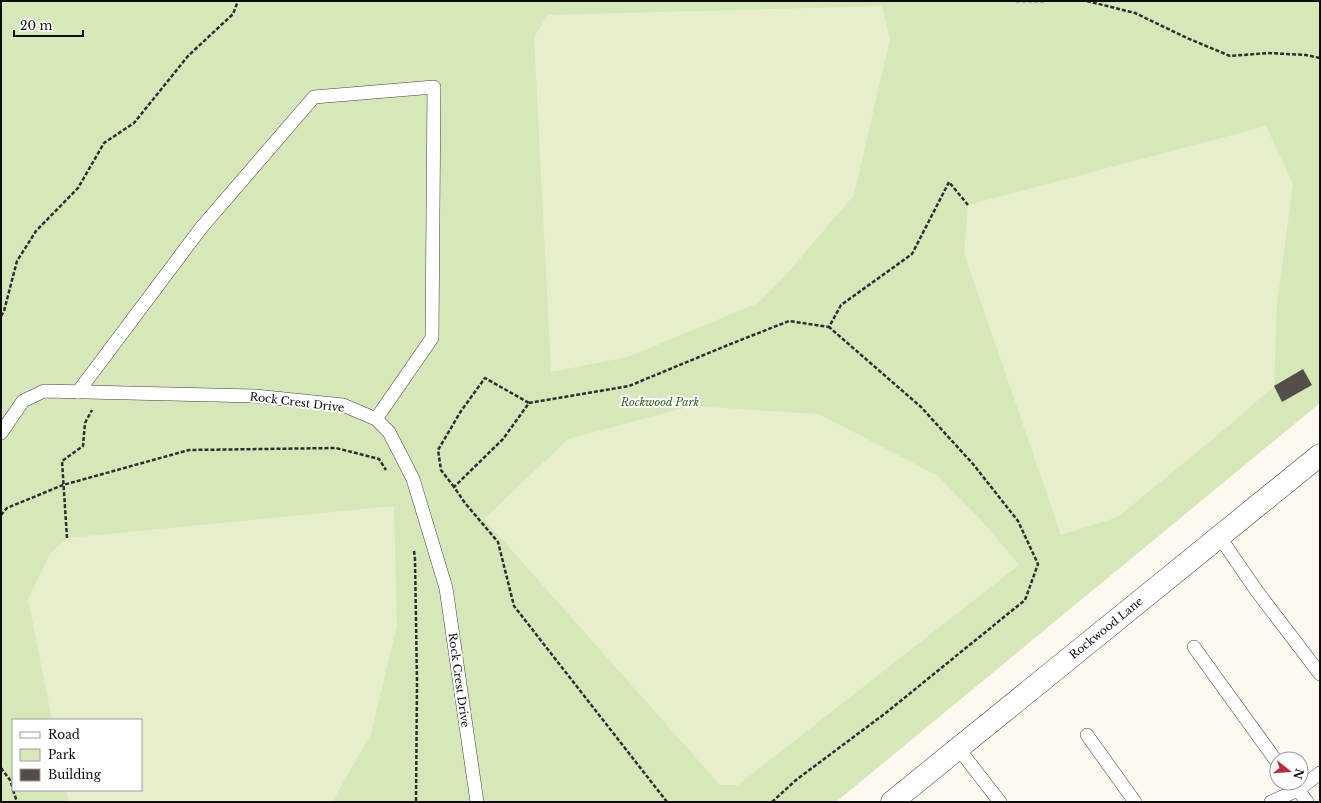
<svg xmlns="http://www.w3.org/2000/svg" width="1321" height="803" font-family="'Libre Baskerville',serif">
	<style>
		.green { fill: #d6e7b9; fill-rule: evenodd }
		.pitch { fill: #e6efca }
		.building { fill: #554d4a }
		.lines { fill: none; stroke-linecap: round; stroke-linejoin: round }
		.lane-casing { stroke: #404040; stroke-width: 14 }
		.street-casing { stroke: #404040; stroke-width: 23 }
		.path { stroke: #2f2f2f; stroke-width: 2.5; stroke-dasharray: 4 2; stroke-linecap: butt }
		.lane { stroke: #fff; stroke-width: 13 }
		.street { stroke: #fff; stroke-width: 22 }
		.labels { text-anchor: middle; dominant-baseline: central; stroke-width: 4; stroke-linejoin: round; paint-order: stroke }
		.street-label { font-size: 11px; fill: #0d0d0d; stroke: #fff }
		.park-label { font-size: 11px; font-style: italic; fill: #356220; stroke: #fff }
	</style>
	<rect width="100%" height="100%" fill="#fef9ee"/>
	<path class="green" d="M1,1H1320V403L836,802H1ZM13,720H141V790H13Z"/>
	<g class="pitch">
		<polygon points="882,6 890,39 854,195 785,276 758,303 628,357 551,372 534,37 548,15"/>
		<polygon points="1266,126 1293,184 1277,304 1274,386 1231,424 1118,517 1061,535 964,253 968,205"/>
		<polygon points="691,406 819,414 938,476 981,520 1019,565 738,785 720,785 484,519 568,439"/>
		<polygon points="394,506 397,625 371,734 332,802 69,802 66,790 141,790 141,720 52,720 28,599 50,554 67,538"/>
	</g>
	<polygon class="building" points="1303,369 1312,385 1282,402 1274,386"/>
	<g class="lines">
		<defs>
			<g id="lane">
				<polyline points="78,392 201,228 314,97 434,87 432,338 376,419"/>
				<polyline points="1,433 23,401 44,391 255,396 343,405 376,419 389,432 413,479 446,588 477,802"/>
				<polyline points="1219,536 1256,590 1320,674"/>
				<polyline points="1194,647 1277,762"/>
				<polyline points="1087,735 1135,802"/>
				<polyline points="958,748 1000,802"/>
				<polyline points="1293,784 1298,790 1320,773"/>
				<polyline points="1271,802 1298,790 1307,802"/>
			</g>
			<polyline id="street" points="892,802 1320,455"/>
		</defs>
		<use href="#lane" class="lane-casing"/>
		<use href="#street" class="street-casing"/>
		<g class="path">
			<polyline points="1016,1 1045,1"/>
			<polyline points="1087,1 1135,13 1187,38 1230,56 1268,53 1306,55 1320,58"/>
			<polyline points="1,316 4,311 17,261 36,231 78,188 104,143 134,123 188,56 233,14 238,1"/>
			<polyline points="454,487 441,470 438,450 461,411 485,378 529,403"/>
			<polyline points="1,515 7,508 63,485 189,450 336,448 379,459 386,470"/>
			<polyline points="67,538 62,461 83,446 85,423 92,410"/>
			<polyline points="414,551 415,559 417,683 416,802"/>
			<polyline points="1,768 10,780 13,789"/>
			<polyline points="13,790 17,802"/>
			<polyline points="667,802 514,606 498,542 465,503 454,487 503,439 529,403 629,386 728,345 789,321 829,327 841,305 912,254 949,182 968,205"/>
			<polyline points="772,802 796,780 887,712 1025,600 1038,564 1018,521 973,464 921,407 829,327"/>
		</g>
		<use href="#lane" class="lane"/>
		<use href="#street" class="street"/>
	</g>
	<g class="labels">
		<g class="street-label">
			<text transform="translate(297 402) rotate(7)">Rock Crest Drive</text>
			<text transform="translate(1106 628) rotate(-39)">Rockwood Lane</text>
			<text transform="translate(459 680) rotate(82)">Rock Crest Drive</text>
		</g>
		<g class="park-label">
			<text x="660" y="402">Rockwood Park</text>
		</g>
	</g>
	<rect width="1321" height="803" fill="none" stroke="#0d0d0d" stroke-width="4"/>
	<rect x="12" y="719" width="130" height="72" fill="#ffffff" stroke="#9e9e9e"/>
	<rect x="20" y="732" width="20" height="6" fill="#ffffff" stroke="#9e9e9e"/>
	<text x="48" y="739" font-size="12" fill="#0d0d0d">Road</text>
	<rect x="20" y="749" width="20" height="12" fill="#d6e7b9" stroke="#9e9e9e"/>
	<text x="48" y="759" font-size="12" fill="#0d0d0d">Park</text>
	<rect x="20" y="769" width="20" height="12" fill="#554d4a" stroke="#9e9e9e"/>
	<text x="48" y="779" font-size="12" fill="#0d0d0d">Building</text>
	<g transform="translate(1289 771) rotate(107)"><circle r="19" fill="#ffffff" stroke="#9e9e9e"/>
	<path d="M0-3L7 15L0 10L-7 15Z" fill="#b72b40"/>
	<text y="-6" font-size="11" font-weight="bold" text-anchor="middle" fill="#0d0d0d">N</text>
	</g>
	<path d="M14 30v6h69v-6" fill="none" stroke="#0d0d0d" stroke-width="2"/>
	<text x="20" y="30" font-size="12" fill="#0d0d0d" stroke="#ffffff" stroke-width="3" paint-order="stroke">20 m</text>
</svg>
